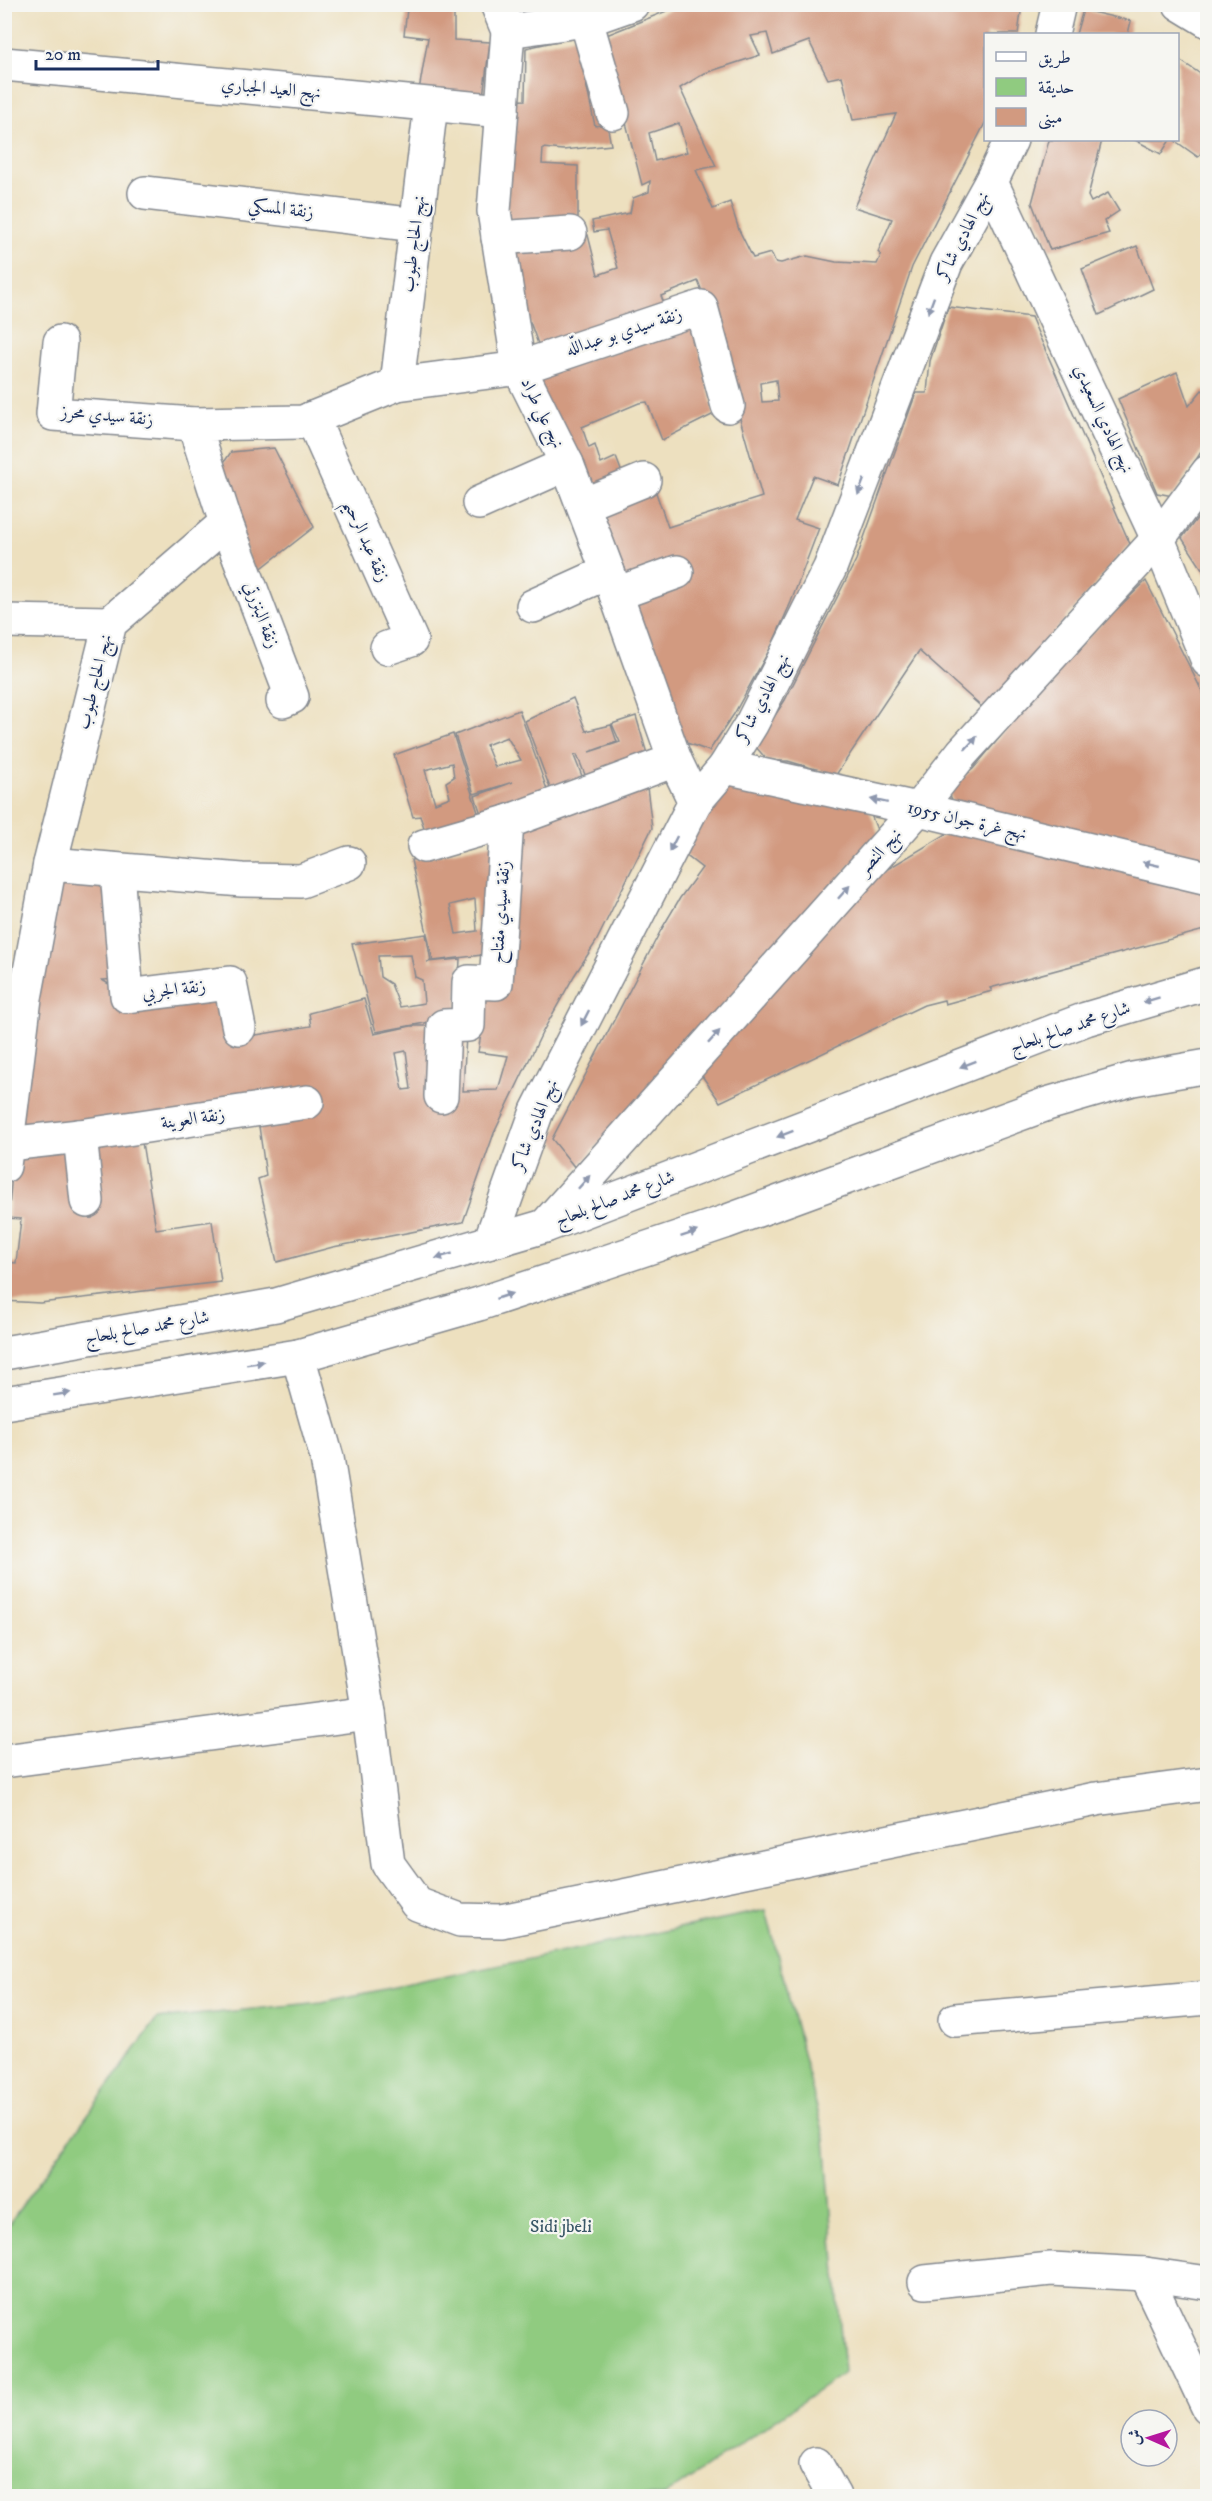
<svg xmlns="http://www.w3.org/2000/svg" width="1212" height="2501" font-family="'IM FELL DW Pica',Amiri,serif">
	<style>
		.green { fill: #90cb80; stroke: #567d6f; stroke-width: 1.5 }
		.building { fill: #d29a80; fill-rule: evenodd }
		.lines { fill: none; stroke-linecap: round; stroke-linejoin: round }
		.pedestrian-casing { stroke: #84888e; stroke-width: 36 }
		.minor-casing { stroke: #84888e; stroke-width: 36 }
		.primary-casing { stroke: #84888e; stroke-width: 36 }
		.pedestrian { stroke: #fff; stroke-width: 33 }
		.minor { stroke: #fff; stroke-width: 33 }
		.primary { stroke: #fff; stroke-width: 33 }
		.oneway { fill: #8d97ae }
		.labels { text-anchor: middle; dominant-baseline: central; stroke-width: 4.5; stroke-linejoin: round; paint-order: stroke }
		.street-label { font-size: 18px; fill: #1b2f5e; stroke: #f6f6f2 }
		.park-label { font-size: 18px; fill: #385666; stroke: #f6f6f2 }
	</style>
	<rect width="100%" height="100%" fill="#f6f6f2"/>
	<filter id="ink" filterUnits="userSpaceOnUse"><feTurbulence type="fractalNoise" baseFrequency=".0167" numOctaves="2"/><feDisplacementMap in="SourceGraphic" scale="12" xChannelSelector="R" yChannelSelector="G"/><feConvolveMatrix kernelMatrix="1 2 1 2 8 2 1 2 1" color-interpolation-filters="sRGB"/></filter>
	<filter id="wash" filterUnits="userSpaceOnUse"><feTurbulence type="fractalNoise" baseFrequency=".008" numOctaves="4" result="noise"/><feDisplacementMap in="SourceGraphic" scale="24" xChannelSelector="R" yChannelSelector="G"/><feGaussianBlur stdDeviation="1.35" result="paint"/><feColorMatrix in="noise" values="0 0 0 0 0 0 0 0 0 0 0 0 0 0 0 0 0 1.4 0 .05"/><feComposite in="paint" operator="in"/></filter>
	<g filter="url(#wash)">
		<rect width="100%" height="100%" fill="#ede0bf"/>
		<polygon class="green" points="766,1910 825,2139 844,2373 664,2496 5,2496 5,2229 157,2019 322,2002"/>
		<g id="blocks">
			<g class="building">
				<path d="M684,4L1022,5L1018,34H986V121L912,267L838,485L813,476L795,520L819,528L791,602L772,645L734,714L709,751L687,743L668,719L593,513L653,484L668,527L762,497L710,312L698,281L661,296L667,311L541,352L530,322L517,326L506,248L588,235L598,275L618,268L607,230L594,232L592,221L630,213L633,198L649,192L650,181L642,185L624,115L599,38ZM767,33L773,54L809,41L828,79L842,76L853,120L896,114L854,207L892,219L878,252L881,255L877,264L836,262L807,256L781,263L775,262L771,253L753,258L739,230L730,202L713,209L696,170L716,166L680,88L705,73L760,55L751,36ZM679,123L687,152L655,161L649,133ZM776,380L778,401L762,402L760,383Z"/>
				<polygon points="386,5 468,5 468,11 454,13 454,40 490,42 482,104 418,96 428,38 404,35 407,9 386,7"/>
				<polygon points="1083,10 1131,21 1128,34 1076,34"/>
				<polygon points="576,37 595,126 607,124 611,145 563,150 543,148 542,164 578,166 578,226 507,228 509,101 525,100 526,48"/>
				<polygon points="1178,59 1208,79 1208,144 1198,157 1174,140 1178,140"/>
				<polygon points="1049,140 1102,140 1088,196 1091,202 1108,193 1119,211 1104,221 1109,233 1050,250 1032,203"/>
				<polygon points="1135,140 1170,140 1161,154"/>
				<polygon points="1137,246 1153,289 1099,315 1082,269"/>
				<polygon points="948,307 1031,317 1130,544 986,711 919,651 836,775 788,761 768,761 755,746 785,700 856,560 916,393 927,393 930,361"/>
				<polygon points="694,324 714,414 662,440 647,402 639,403 582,427 589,448 595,445 601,464 616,457 625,481 594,492 529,378"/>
				<polygon points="1177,372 1189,406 1202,390 1208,393 1208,441 1173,496 1157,493 1118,399"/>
				<polygon points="274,448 314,527 254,574 218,471 231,452"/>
				<polygon points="1208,504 1208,578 1182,538"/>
				<polygon points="1146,581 1208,703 1208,862 957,812 948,790 973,769 1011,724 1008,722 1064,660"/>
				<polygon points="573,698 586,731 611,725 617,742 589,752 620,742 612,724 636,716 650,764 590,787 577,755 574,756 586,786 553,796 525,721"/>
				<path d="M519,710L550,798L485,826L475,796L513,782L474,794L455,735ZM507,737L521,760L495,767L486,745Z"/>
				<path d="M453,734L482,825L428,839L420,816L413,817L394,755ZM452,763L454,777L446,782L450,797L435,803L425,770Z"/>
				<polygon points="728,777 868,807 879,835 576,1169 552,1139 661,930 680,898 702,868 684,854"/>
				<path d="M646,779L652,828L596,942L574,976L542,1033L494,1133L463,1222L333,1247L277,1262L258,1179L266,1176L258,1119L13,1138L54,871L110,875L118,979L102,980L120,991L222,992L244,1037L311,1026L309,1013L364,999L374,1034L411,1026H427L429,1031L466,1035L463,1091L498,1090L508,1056L478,1052L481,1034L473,1029L510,827ZM406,1051L411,1089L403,1090L396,1053Z"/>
				<polygon points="953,830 1208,891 1208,929 990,988 992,991 945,1004 944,1000 924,1005 720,1102 696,1067 874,877"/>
				<path d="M500,842L490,954L433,961L411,860ZM475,899L477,931L456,934L450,905Z"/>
				<path d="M426,934L431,961L427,962L460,959L457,1017L376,1032L352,944ZM411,955L415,977L422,980L424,1003L400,1007L391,984L380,977L378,956Z"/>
				<polygon points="141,1136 156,1229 212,1221 221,1282 40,1303 4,1301 7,1262 16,1263 21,1219 8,1218 14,1151 77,1144 85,1218 92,1218 85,1145"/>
			</g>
		</g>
	</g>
	<g filter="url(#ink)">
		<use href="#blocks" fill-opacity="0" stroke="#84888e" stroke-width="1.5"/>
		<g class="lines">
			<defs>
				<g id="pedestrian">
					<polyline points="586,20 613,113"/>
					<polyline points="4,64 502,111"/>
					<polyline points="145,193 417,225"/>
					<polyline points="498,238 570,233"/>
					<polyline points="60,342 53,414 194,424"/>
					<polyline points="519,368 567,464 608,572 675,760 695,802"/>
					<polyline points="397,384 431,105"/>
					<polyline points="312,418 411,640 387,648"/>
					<polyline points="479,503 567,464"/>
					<polyline points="583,505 644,480"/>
					<polyline points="226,523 292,697 283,701"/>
					<polyline points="616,594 677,572"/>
					<polyline points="533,606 608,572"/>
					<polyline points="4,621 110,623"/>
					<polyline points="424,846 507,822"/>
					<polyline points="50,864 242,880 301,881 349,863"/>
					<polyline points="117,871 127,996 230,983 239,1028"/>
					<polyline points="441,1096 444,1026 468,1025 469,982 496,983 507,822 675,760"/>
					<polyline points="80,1136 87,1201"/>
					<polyline points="8,1144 80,1136 307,1102"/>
					<polyline points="4,1166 25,998 50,864 110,623 226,523 194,424 303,422 397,384 519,368 701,307 728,406"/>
				</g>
				<g id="minor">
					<polyline points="497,4 508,31 494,211 519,368"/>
					<polyline points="1180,4 1208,21"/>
					<polyline points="508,31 586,20 632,4"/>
					<polyline points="1052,34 1059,4"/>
					<polyline points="991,182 1158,539 1208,661"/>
					<polyline points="725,767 918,809 1208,878"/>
					<polyline points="545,1226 918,809 962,753 1158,539 1208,472"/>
					<polyline points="490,1242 537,1111 695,802 725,767 752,723 830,568 946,263 991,182 1011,140"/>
					<polyline points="298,1356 327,1458 369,1713 388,1864 417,1904 460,1920 501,1921 1096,1799 1208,1784"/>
					<polyline points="4,1761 369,1713"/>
					<polyline points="955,2020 1208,1998"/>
					<polyline points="1145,2274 1208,2407"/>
					<polyline points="925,2282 1051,2269 1145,2274 1208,2283"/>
					<polyline points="816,2464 834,2496"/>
				</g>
				<g id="primary">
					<polyline points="4,1353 276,1305 545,1226 1086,1019 1208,983"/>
					<polyline points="4,1403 298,1356 479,1304 606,1262 725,1222 1047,1104 1133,1079 1208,1066"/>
				</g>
			</defs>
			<use href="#pedestrian" class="pedestrian-casing"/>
			<use href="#minor" class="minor-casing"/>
			<use href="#primary" class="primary-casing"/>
			<use href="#pedestrian" class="pedestrian"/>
			<use href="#minor" class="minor"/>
			<use href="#primary" class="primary"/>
		</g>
		<defs><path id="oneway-solid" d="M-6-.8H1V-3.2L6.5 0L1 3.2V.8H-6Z" transform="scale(1.5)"/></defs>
		<g class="oneway">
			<use href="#oneway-solid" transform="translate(931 305) rotate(110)"/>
			<use href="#oneway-solid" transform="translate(861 487) rotate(111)"/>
			<use href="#oneway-solid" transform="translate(971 743) rotate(-47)"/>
			<use href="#oneway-solid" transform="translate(879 801) rotate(-168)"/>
			<use href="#oneway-solid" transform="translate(673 844) rotate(117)"/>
			<use href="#oneway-solid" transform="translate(1151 864) rotate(-167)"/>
			<use href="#oneway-solid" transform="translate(844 892) rotate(-48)"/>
			<use href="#oneway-solid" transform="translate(1151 1000) rotate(163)"/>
			<use href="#oneway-solid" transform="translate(585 1018) rotate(117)"/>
			<use href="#oneway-solid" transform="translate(714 1037) rotate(-48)"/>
			<use href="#oneway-solid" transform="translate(968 1064) rotate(159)"/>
			<use href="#oneway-solid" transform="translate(785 1134) rotate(159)"/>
			<use href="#oneway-solid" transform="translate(584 1182) rotate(-48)"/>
			<use href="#oneway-solid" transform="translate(689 1234) rotate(-19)"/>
			<use href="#oneway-solid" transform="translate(444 1256) rotate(164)"/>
			<use href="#oneway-solid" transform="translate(504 1296) rotate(-18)"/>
			<use href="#oneway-solid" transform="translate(255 1363) rotate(-9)"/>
			<use href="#oneway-solid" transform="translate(62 1394) rotate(-9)"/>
		</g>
	</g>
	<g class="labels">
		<g class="street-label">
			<text transform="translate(271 89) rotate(5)">نهج العيد الجباري</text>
			<text transform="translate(281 209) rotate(7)">زنقة المسكي</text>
			<text transform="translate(963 236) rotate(-63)">نهج الهادي شاكر</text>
			<text transform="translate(414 244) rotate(-83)">نهج الحاج طبوب</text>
			<text transform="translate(624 332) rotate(-18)">زنقة سيدي بو عبداللّه</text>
			<text transform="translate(542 413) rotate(64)">نهج علي طراد</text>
			<text transform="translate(107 416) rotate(5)">زنقة سيدي محرز</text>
			<text transform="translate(1103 419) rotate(65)">نهج الهادي السعيدي</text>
			<text transform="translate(366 541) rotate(66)">زنقة عبد الرحيم</text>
			<text transform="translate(261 615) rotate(69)">زنقة البنزرتي</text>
			<text transform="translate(95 682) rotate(-76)">نهج الحاج طبوب</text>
			<text transform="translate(763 698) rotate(-62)">نهج الهادي شاكر</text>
			<text transform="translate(967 821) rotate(13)">1955 نهج غرة جوان</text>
			<text transform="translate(880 852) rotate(-48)">نهج النصر</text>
			<text transform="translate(501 912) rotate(-86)">زنقة سيدي مفتاح</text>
			<text transform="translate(174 990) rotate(-7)">زنقة الجربي</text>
			<text transform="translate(1070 1028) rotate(-19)">شارع محمد صالح بلحاج</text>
			<text transform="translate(193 1119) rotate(-8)">زنقة العوينة</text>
			<text transform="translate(535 1125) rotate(-68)">نهج الهادي شاكر</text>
			<text transform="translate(615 1199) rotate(-21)">شارع محمد صالح بلحاج</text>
			<text transform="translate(147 1328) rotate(-10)">شارع محمد صالح بلحاج</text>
		</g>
		<g class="park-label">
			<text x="561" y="2227">Sidi jbeli</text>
		</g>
	</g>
	<rect width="1212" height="2501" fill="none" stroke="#f6f6f2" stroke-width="24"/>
	<rect x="984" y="33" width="195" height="108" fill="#f6f6f2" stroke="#9ea6b7" stroke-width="1.5"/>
	<rect x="996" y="52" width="30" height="9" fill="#ffffff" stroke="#9ea6b7" stroke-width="1.5"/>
	<text x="1038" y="63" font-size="18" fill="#1b2f5e">طريق</text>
	<rect x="996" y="78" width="30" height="18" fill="#90cb80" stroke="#9ea6b7" stroke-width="1.5"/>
	<text x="1038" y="93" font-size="18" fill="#1b2f5e">حديقة</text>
	<rect x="996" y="108" width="30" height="18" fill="#d29a80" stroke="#9ea6b7" stroke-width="1.5"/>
	<text x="1038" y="123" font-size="18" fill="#1b2f5e">مبنى</text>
	<g transform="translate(1149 2438) rotate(273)"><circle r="28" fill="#f6f6f2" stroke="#9ea6b7" stroke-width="1.5"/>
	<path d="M0-4.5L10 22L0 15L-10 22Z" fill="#b5179e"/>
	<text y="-9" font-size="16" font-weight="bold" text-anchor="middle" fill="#1b2f5e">ش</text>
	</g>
	<path d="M36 60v9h122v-9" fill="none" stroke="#1b2f5e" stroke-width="3"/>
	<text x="45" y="60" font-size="18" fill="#1b2f5e" stroke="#f6f6f2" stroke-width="4.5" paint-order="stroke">20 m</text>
</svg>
